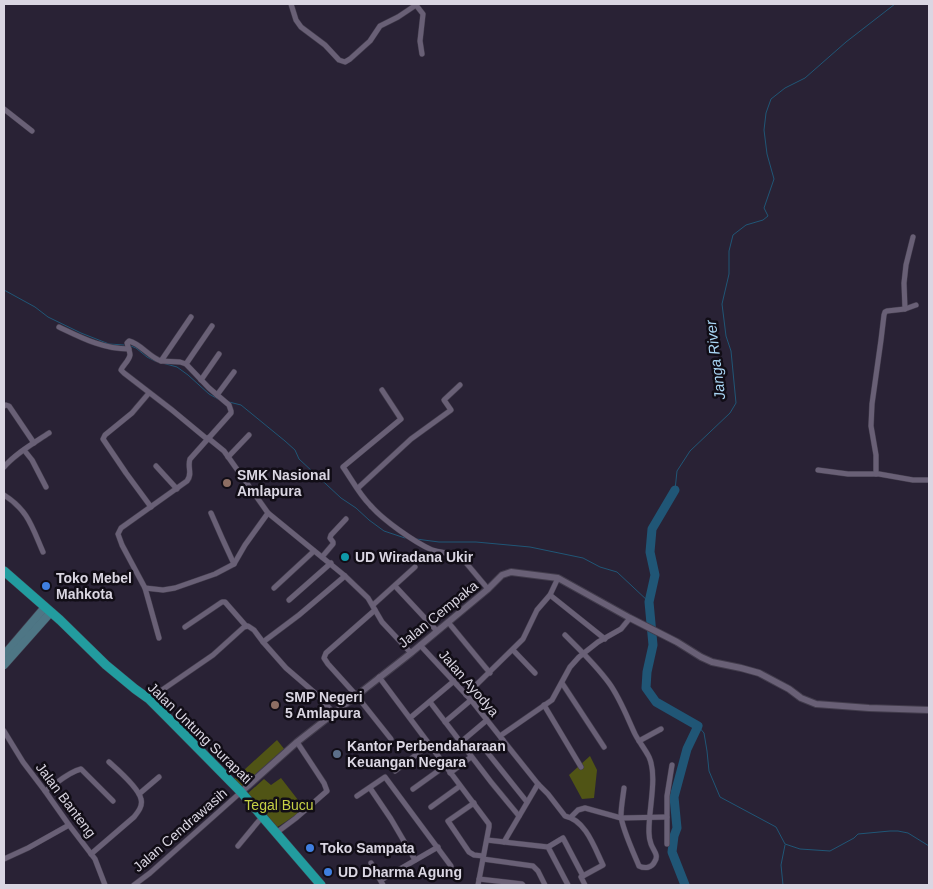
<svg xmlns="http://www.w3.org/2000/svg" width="933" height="889" font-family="Helvetica,sans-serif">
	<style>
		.green { fill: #505415 }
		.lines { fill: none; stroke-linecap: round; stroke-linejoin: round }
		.stream { stroke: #205676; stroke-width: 1 }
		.river { stroke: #205676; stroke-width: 9 }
		.minor-casing { stroke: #423c4c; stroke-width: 6 }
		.tertiary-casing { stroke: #423c4c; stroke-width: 8 }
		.secondary-casing { stroke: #423c4c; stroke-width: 9 }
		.trunk-casing { stroke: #423c4c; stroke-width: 10 }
		.minor { stroke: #696076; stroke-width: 5 }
		.tertiary { stroke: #696076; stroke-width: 6 }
		.secondary { stroke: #4e7685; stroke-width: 8 }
		.trunk { stroke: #229c9f; stroke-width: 9 }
		.education-dot { fill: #8d6e63; stroke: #110d16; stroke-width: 2 }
		.culture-dot { fill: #0f9aa8; stroke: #110d16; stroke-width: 2 }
		.shop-dot { fill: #3f7fe0; stroke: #110d16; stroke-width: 2 }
		.service-dot { fill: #5c6f8a; stroke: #110d16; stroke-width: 2 }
		.labels { text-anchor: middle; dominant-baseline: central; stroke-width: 5; stroke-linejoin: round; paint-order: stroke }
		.poi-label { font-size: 14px; font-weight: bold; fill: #dad6e2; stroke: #110d16; text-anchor: start }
		.street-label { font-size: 14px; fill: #dad6e2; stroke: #110d16 }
		.park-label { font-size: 14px; fill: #c7d146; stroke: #110d16 }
		.water-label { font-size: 15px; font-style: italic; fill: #a9d6f4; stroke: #110d16 }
	</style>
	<rect width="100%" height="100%" fill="#292235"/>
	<g class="green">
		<path d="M277,740L285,750C269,762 256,777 239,788L233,780Z"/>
		<polygon points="590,756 597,770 594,798 582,799 569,775"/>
		<polygon points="281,778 305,809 276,828 246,795 264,779 271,785"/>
	</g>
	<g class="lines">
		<g class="stream">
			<polyline points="4,290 35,307 48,317 81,333 109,344 124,345"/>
			<polyline points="131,346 136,348 147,357 155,361 177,367 188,375 209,394 218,399"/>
			<polyline points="229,402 241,405 285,441 295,450 299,459 341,498 356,508 369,520 384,531 405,538"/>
			<polyline points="675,490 677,471 690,451 730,413 736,403 731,351 726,336 722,304 729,274 729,251 733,235 746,225 763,220 768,216 764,208 774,179 767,154 764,130 766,113 771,99 785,88 805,78 846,42 895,4"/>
			<polyline points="416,539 439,542 476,542 530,547 583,558 600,567 617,572 649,602"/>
			<polyline points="698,726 704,733 707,751 709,771 720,797 776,827 785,844 800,849 830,851 854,838 858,834 890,831 898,831 908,833 929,846"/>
			<polyline points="783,885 781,865 785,845"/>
		</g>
		<polyline class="river" points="675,490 652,529 650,552 655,575 649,602 653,645 647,672 646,688 656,702 698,726 687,749 674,797 677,828 674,836 672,852 685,885"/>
		<defs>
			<g id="minor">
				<polyline points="291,4 296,20 301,27 325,45 339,60 345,62 350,59 370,41 380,26 398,17 416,5 423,14 420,41 422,54"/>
				<polyline points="4,109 32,131"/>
				<polyline points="905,309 904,283 906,265 913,237"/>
				<path d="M59,327C82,338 103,349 129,349"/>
				<path d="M161,361C149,357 141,344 129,341L127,343C128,347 130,352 130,355C129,361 123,365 121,370L124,373L172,410L207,439"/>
				<polyline points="186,364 212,326"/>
				<polyline points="201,380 219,354"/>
				<path d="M382,390L401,419L343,467C352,480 359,494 370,505C383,520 414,542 432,550C442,553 452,553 462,558L488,589"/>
				<polyline points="149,393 132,413 105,435 103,439 126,473 151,507"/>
				<polyline points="217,395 234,372"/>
				<polyline points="4,406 6,405 9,406 34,443"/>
				<polyline points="208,438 224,451 268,513 345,576 368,598 382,622 411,653"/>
				<polyline points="24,450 32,460 46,487"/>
				<polyline points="228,457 249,435"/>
				<polyline points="156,466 177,489"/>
				<path d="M4,467C16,453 34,443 49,433"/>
				<polyline points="818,470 848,474 879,474 913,480 929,480"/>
				<polyline points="876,474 876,455 871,426 872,404 881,340 884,315 885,312 887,311 905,309 916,305"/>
				<polyline points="358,488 411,439 451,410 444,400 460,385"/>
				<path d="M4,495C28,510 32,527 43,552"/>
				<polyline points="211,513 222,538 234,564"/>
				<polyline points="322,557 333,544 333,542 330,538 331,535 346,519"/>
				<polyline points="395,586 437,631"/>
				<polyline points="145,588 163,590 175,588 215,574 234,564 245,545 268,513"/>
				<polyline points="274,588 314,551"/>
				<polyline points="550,595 605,639"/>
				<polyline points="289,600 331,563"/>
				<polyline points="373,605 415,567"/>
				<polyline points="375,610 326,653 324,658 328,664 356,695 391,739"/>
				<polyline points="448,622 490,673"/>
				<polyline points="185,627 222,602 225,602 246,626"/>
				<path d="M565,635C580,650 596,665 609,683C620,698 627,717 635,734C639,742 645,749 649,757C658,777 648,811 649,833C649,836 650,841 651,844C653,850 659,855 655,861C652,868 645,869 639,866C634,854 622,828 621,816C621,807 623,797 624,788"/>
				<path d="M159,638L145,588L122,545L118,534L121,528L187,481C193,474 187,467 190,459L231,413V411L229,405L209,388L186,364L180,362L161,361L191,317"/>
				<polyline points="263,642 299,615 345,576"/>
				<path d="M420,645L471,700L538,784L548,794L565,816C586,820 595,849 603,865L581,877L585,885"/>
				<polyline points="513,650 535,673"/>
				<polyline points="379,677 489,824 489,827 478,885"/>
				<polyline points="562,683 604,747"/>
				<polyline points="466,695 523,639 537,610 550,595 558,578"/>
				<polyline points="149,699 213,655 244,627 248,626 254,630 263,642 286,668 315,693 334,713"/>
				<polyline points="430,702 491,782 519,816"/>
				<polyline points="544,705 581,767"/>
				<polyline points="410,718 454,681"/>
				<polyline points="445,722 471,700"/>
				<polyline points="4,731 23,762 45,791 69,825 95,859 105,885"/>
				<polyline points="500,736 552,700 570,667 579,657 598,642 621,629 630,618"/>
				<polyline points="503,740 487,752 527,802"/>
				<polyline points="639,741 661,729"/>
				<polyline points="461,742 487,720"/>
				<polyline points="395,771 429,745"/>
				<polyline points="450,773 471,757"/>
				<polyline points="370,788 391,819 415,860"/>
				<polyline points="413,789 445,766"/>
				<path d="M45,791C56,784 68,772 81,769L113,801"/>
				<polyline points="139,794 159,777"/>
				<polyline points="357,796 385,777 451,866"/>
				<polyline points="474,803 448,821 469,852 474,855 483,856"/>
				<polyline points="431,807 460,786"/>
				<polyline points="571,817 578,810 585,808 621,818 667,817"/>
				<polyline points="276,833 296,818 327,791 324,783 297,742"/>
				<polyline points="487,840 548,847 568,885"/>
				<polyline points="504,842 538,784"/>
				<polyline points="667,844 667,796 672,765"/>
				<polyline points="238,846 262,817"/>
				<polyline points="548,847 563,838 583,876"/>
				<path d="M91,854L134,817C138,812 143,806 141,799C139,789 117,769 109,762"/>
				<polyline points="4,859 28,848 69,825"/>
				<polyline points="483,859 533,866 538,871 545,885"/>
				<polyline points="371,863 383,885"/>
				<polyline points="479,879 522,884 523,885"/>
				<polyline points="381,880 438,847"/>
				<polyline points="134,885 150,873 241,792"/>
			</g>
			<polyline id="tertiary" points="241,792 297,742 411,653 488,589 502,575 511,572 558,578 630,618 677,642 701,657 712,662 741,668 759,673 789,689 801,698 816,704 869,708 929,710"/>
			<g id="secondary">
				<polyline points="4,655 45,607"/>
				<polyline points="4,665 51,612"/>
			</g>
			<polyline id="trunk" points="4,571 60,620 106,665 135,689 149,699 167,717 241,792 321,885"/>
		</defs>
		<use href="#minor" class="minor-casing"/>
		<use href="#tertiary" class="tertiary-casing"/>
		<use href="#secondary" class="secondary-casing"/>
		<use href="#trunk" class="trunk-casing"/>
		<use href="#minor" class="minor"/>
		<use href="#tertiary" class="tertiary"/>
		<use href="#secondary" class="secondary"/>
		<use href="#trunk" class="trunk"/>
	</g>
	<g class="education-dot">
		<circle cx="227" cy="483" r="5"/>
		<circle cx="275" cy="705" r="5"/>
	</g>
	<circle class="culture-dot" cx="345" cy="557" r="5"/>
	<g class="shop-dot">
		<circle cx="46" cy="586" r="5"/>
		<circle cx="310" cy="848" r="5"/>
		<circle cx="328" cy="872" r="5"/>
	</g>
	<circle class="service-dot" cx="337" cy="754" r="5"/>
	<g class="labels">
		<g class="poi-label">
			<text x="237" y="475">SMK Nasional<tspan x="237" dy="16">Amlapura</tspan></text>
			<text x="355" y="557">UD Wiradana Ukir</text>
			<text x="56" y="578">Toko Mebel<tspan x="56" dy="16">Mahkota</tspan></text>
			<text x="285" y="697">SMP Negeri<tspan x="285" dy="16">5 Amlapura</tspan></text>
			<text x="347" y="746">Kantor Perbendaharaan<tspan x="347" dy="16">Keuangan Negara</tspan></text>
			<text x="320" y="848">Toko Sampata</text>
			<text x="338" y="872">UD Dharma Agung</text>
		</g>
		<g class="street-label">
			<text transform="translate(438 614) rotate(-39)">Jalan Cempaka</text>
			<text transform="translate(469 683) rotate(49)">Jalan Ayodya</text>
			<text transform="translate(200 733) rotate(44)">Jalan Untung Surapati</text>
			<text transform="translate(66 800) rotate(53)">Jalan Banteng</text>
			<text transform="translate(180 830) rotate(-41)">Jalan Cendrawasih</text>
		</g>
		<g class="park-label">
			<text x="279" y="805">Tegal Bucu</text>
		</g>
		<g class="water-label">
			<text transform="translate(715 360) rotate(-97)">Janga River</text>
		</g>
	</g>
	<rect width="933" height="889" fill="none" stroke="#dad6e2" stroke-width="10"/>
</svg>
